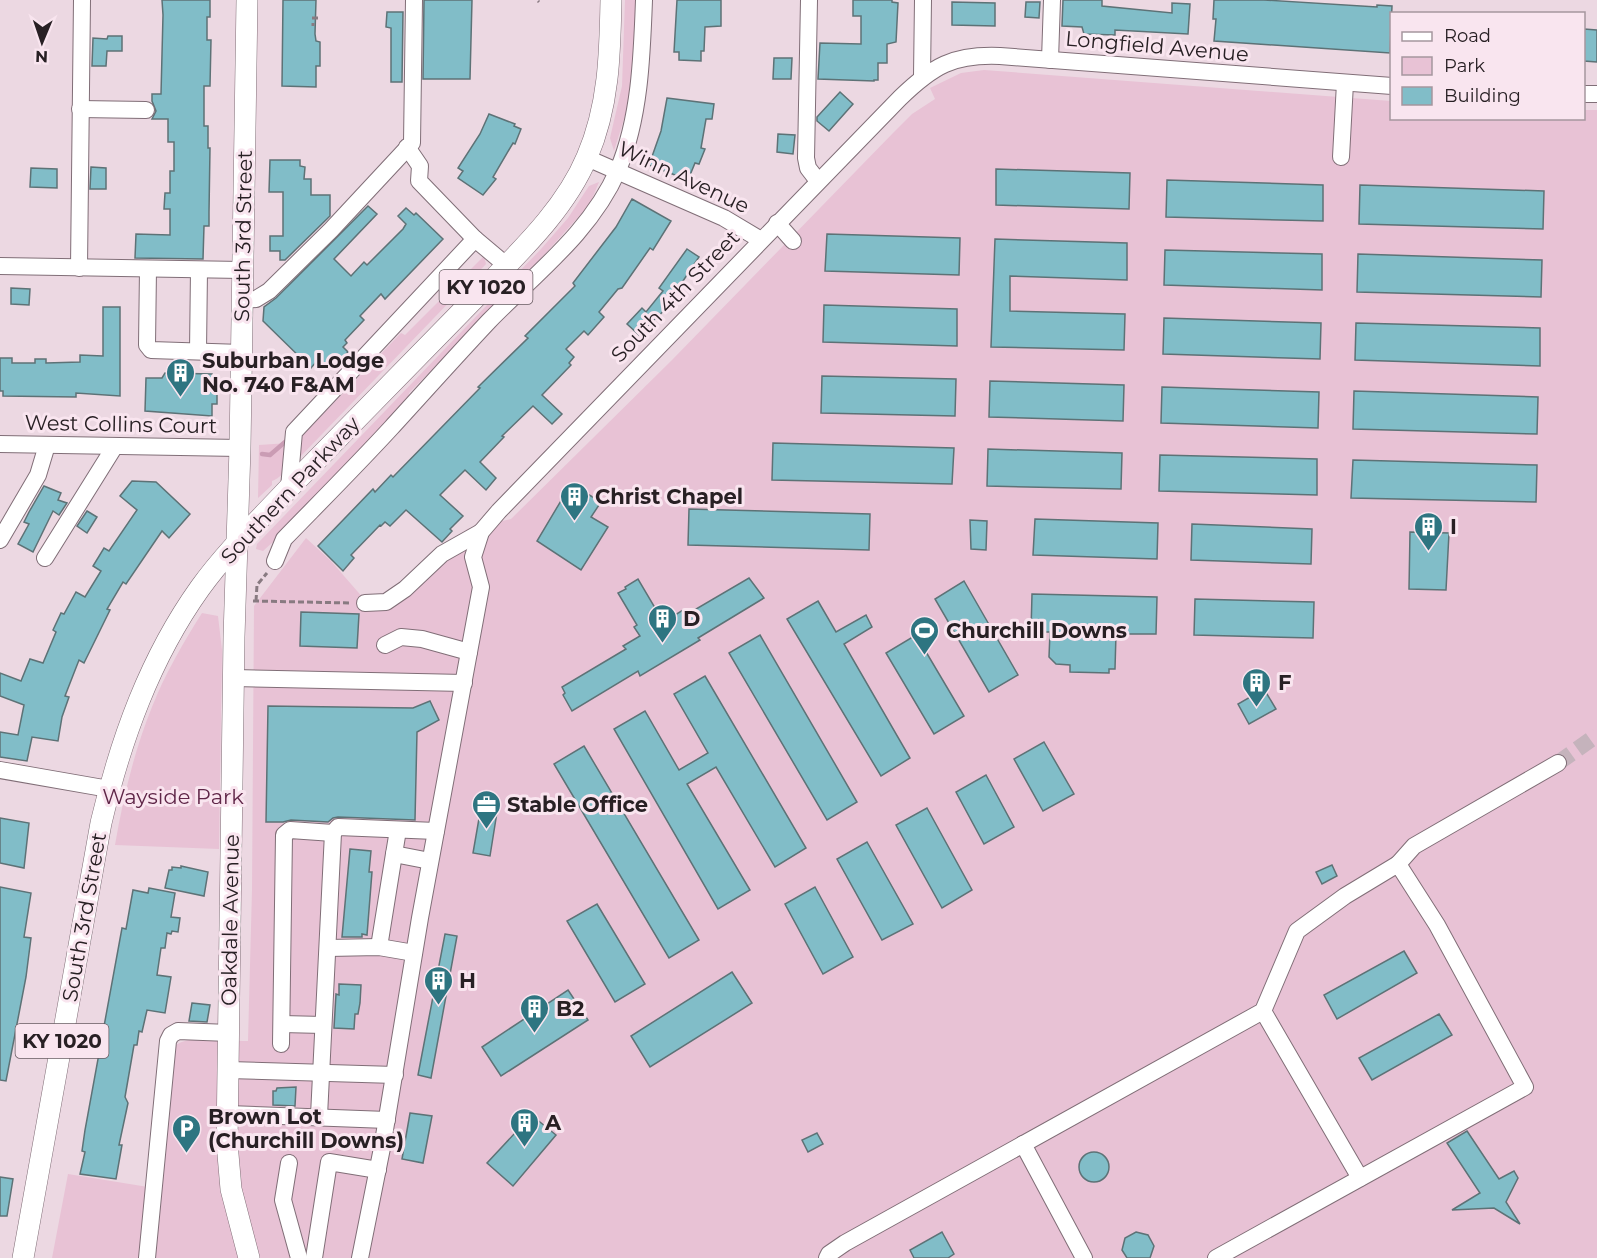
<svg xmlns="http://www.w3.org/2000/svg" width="1597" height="1258" font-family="Montserrat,sans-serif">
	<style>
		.green { fill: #e8c2d5 }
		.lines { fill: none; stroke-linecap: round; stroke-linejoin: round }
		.stream { stroke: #ca9cb4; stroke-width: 4.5 }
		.building { fill: #81bdc8; stroke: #5d7276; stroke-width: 1.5 }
		.minor-tunnel { stroke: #c5b3bc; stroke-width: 16; stroke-dasharray: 16 8; stroke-linecap: butt }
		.minor-casing { stroke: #806e77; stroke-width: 18 }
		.major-casing { stroke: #806e77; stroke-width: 22 }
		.path { stroke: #887a81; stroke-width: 3; stroke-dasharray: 6 3; stroke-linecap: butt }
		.minor { stroke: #fff; stroke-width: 16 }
		.major { stroke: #fff; stroke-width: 21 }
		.labels { text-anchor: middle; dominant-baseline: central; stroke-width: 6; stroke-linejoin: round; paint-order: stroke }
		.shield { fill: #f9e5ef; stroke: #675b61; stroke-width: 1.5 }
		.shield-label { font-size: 20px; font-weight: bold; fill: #282024 }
		.street-label { font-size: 21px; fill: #282024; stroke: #f9e5ef }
		.poi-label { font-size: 21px; font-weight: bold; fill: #282024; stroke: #f9e5ef; text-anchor: start }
		.park-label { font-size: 21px; fill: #5f2648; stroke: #f9e5ef }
	</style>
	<rect width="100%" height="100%" fill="#ecd8e2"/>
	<g class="green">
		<polygon points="625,0 636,0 633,69 628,106 614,151 610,138 622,86"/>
		<path d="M984,70L1391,101L1392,118H1584V110H1597V1258H52L68,1174L148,1187L174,1046C195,1032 225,1041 248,1041L252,890L254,606L306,538L331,561L371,607H393L418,584L467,529L511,519L672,360L893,133L912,114L935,99L930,88L961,73Z"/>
		<polygon points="599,182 590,204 545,254 409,393 408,401 283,533 263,551 256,549 257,544 541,249 568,218 589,186"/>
		<polygon points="484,256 486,264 298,459 300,438 401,333 405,335"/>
		<path d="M289,443C287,458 289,475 272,481V485L258,498L259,445Z"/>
		<path d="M202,613L218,616L222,650L219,849L115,845C123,799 134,751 152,707C165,674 183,643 202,613Z"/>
	</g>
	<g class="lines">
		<polyline class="stream" points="262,454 270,455 285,442"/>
	</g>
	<g class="building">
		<polygon points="162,0 210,0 210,17 207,17 207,40 211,40 210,86 204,86 204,126 208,126 208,148 210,148 209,212 209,226 204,226 203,259 135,258 136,234 170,235 170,209 164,209 165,193 170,193 170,171 174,171 174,142 168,142 168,119 152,119 156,111 152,101 152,94 161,94 163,15"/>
		<polygon points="283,0 316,0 315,34 316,41 320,42 320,66 316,66 316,87 282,86"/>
		<polygon points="424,0 472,0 470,79 423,79"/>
		<polygon points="677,0 721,0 721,26 705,27 704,51 701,51 701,61 679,60 679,52 674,52"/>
		<polygon points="853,0 892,0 892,2 898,3 896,42 887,44 887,63 878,63 878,80 874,80 874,81 818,79 820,43 861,44 861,16 853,16"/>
		<polygon points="1063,0 1102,0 1102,6 1172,13 1172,3 1190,4 1188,34 1115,30 1115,35 1084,34 1082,27 1062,26"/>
		<polygon points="1214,0 1264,0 1377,7 1377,5 1392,6 1390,53 1214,41 1216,19 1213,19"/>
		<polygon points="952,2 995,3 995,26 952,25"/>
		<polygon points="1026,2 1040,2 1039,18 1025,17"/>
		<polygon points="387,12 403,12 402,82 391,82 391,28 386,27"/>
		<polygon points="1584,29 1597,30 1597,62 1584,61"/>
		<polygon points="108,36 122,36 122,51 107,51 106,66 92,66 93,38 107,39"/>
		<polygon points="774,58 792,58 791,79 773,79"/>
		<polygon points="840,92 853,104 829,131 817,121 817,117"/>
		<polygon points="667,98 714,104 712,119 706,119 701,148 705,149 699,164 695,163 688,180 649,165 661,131"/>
		<polygon points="489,114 515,124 514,126 521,129 515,144 513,143 493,177 496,179 483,195 458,178 463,171 458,168 480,134"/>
		<polygon points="778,134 795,135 793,154 777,152"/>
		<polygon points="270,160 300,160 300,166 305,167 304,179 311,179 311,195 330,195 330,216 285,260 280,260 280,251 270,251 270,236 283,236 283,192 269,192"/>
		<polygon points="91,167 106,168 106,189 90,189"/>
		<polygon points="31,168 57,169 57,188 30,187"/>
		<polygon points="996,169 1130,173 1129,209 996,205"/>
		<polygon points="1167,180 1323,185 1323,221 1166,217"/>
		<polygon points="1360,185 1544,191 1543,229 1359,224"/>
		<polygon points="632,199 671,221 653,250 650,248 622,288 618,289 599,312 604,317 588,335 584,331 566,349 574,357 569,363 571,365 542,395 562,414 552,424 533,406 502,436 504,437 480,462 496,478 486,490 465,470 440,495 463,516 450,529 452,531 442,542 406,510 390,526 385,522 381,526 380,525 351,555 354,558 343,571 318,546 373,489 375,492 391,475 393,477 480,388 478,387 528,338 525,336 575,286 573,283 616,227"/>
		<polygon points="368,206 377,214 334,259 351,276 364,262 367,265 403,229 406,224 398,216 406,208 414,215 416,213 443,239 385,299 381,294 360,316 364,320 345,340 347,343 343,347 348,352 332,368 328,364 323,369 316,362 311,368 263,321 264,307 276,298"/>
		<polygon points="827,234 960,238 959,275 825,271"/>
		<polygon points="995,239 1127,243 1127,280 1010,276 1010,311 1125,314 1124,350 991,347"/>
		<polygon points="687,249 699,257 671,299 673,300 657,318 656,318 639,335 627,324 642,308 646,312 663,291 659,288"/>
		<polygon points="1165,250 1322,254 1322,290 1164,285"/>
		<polygon points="1358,254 1542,260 1541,297 1357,292"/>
		<polygon points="11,288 30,289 29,305 11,304"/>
		<polygon points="824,305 957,309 957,346 823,342"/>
		<polygon points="103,307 120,307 120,396 76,393 76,397 3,396 3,391 0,391 0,358 12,358 12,363 35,363 35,359 46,359 46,363 80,362 80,355 103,356"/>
		<polygon points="1164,318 1321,323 1320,359 1163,354"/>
		<polygon points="1356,323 1540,328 1540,366 1355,360"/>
		<polygon points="165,373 212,374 212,390 217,390 217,404 212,404 212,416 145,411 146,378 162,378"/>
		<polygon points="822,376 956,379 955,416 821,413"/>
		<polygon points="990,381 1124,385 1123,421 989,417"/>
		<polygon points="1162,387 1319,392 1318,428 1161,423"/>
		<polygon points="1354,391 1538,397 1537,434 1353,429"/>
		<polygon points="773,443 954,448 952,484 772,480"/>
		<polygon points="988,449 1122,453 1121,489 987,486"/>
		<polygon points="1160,455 1317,459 1317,495 1159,491"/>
		<polygon points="1353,460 1537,465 1536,502 1351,498"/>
		<polygon points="132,481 156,482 190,514 169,538 162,531 126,584 123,582 107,609 110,610 84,663 79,660 65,696 69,697 62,717 58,741 32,737 27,761 0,757 0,732 18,735 24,705 0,696 0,673 21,681 30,659 43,663 56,632 53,630 61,613 64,614 76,592 85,597 101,571 93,566 104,548 109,551 137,510 120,496"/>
		<polygon points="571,484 601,502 591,517 608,527 581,570 537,541"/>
		<polygon points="44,486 61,493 58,500 67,503 59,515 53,511 33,552 18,544 29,524 24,522 29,512"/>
		<polygon points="689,509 870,514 869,550 688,545"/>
		<polygon points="87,511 97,517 87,533 77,526"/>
		<polygon points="1035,519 1158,523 1157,559 1033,555"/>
		<polygon points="970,520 987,521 986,550 971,549"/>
		<polygon points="1192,524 1312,529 1311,564 1191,560"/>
		<polygon points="1410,532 1449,533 1446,590 1409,589"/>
		<polygon points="749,578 764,598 698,638 700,640 640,676 638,671 572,711 563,695 565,693 562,687 626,649 623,646 640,636 634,627 637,625 618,593 626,589 625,587 638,579 658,613 661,611 667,620 683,610 686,615"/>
		<polygon points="964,581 1018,675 989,692 935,599"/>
		<polygon points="1032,594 1157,597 1156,634 1116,634 1115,669 1109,669 1109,673 1070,672 1070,665 1056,664 1049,657 1050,632 1031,632"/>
		<polygon points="1195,599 1314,602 1313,638 1194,635"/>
		<polygon points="818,601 836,632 866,615 872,627 844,644 910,758 881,776 787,619"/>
		<polygon points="301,612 359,614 357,648 300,646"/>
		<polygon points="760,635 857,802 827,820 729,653"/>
		<polygon points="916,635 964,716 934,734 886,653"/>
		<polygon points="705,676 806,848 775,867 716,767 687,784 750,890 718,909 614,729 645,711 679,770 708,753 674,694"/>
		<polygon points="1264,689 1276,709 1249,724 1238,704"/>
		<polygon points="430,701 439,720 417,732 415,820 338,817 333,818 328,822 291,820 283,822 266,822 268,706 413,708"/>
		<polygon points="1044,742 1074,794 1043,811 1014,759"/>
		<polygon points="584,746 699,940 669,958 554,764"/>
		<polygon points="986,775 1014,827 984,844 956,792"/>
		<polygon points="484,804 498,806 490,856 473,853 481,807 484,807"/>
		<polygon points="927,808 972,890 942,908 896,825"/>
		<polygon points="0,818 29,823 24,868 0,863"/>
		<polygon points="867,842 913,924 882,940 837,859"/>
		<polygon points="350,849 371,851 369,872 372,872 367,935 362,934 362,937 342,937"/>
		<polygon points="1332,865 1337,876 1322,884 1316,872"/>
		<polygon points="181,866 208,872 204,896 165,888 169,870 172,870 172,867 181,868"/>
		<polygon points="0,887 31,893 24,937 31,938 26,977 6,1081 0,1080"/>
		<polygon points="815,887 853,957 823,974 785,904"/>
		<polygon points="149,888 175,893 171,917 180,918 178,932 172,931 171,934 167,933 165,948 161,948 157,975 171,977 165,1013 147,1010 142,1032 139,1031 137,1045 134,1045 125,1097 128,1103 119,1145 122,1145 116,1179 80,1174 85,1152 82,1151 85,1130 122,928 126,929 133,890 148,893"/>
		<polygon points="597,904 645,984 615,1002 567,921"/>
		<polygon points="445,934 457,936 431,1078 418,1075"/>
		<polygon points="1404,951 1417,973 1337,1019 1324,995"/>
		<polygon points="732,972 752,1003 650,1067 631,1036"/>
		<polygon points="339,984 361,985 360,1003 358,1014 355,1014 354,1029 334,1028 336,994 339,995"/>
		<polygon points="568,990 588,1020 501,1076 482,1047"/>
		<polygon points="192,1003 210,1005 207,1022 189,1021"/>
		<polygon points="1439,1014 1452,1035 1372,1080 1359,1058"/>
		<polygon points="296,1087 295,1106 273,1105 273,1091 276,1091 277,1088"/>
		<polygon points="410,1113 432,1116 423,1163 402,1159"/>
		<polygon points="529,1118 533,1121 535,1118 556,1135 513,1186 487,1163"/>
		<polygon points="1467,1131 1499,1179 1514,1171 1518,1178 1506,1202 1520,1224 1494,1208 1452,1210 1480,1193 1447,1143"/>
		<polygon points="817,1133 823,1144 808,1152 802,1140"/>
		<circle cx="1094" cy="1167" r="15"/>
		<polygon points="0,1177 13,1179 7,1216 0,1216"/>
		<polygon points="942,1232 954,1254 948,1258 914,1258 910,1250"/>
		<polygon points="1136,1232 1148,1235 1154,1246 1150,1258 1127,1258 1122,1250 1125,1238"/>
	</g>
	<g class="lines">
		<polyline class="minor-tunnel" points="1558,763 1597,735"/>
		<defs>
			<g id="minor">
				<polyline points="809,0 806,158 808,168 818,181"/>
				<polyline points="1050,60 1052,0"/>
				<polyline points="922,76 923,0"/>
				<polyline points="1584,94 1597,94"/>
				<polyline points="80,109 146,110"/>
				<polyline points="407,147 420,166 419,181 475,239"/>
				<polyline points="1341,157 1345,83"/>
				<polyline points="587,158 724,218 761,240"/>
				<polyline points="777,223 793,241"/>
				<polyline points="0,266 242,270"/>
				<polyline points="79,268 82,0"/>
				<polyline points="148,269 147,345 151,350 242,353"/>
				<polyline points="242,300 256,299 269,291 331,230 412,143 414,0"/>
				<polyline points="198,351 199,270"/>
				<polyline points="0,444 240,448"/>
				<polyline points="289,488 294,432 475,239 506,265"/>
				<polyline points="0,540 38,475 47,445"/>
				<polyline points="45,558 115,446"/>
				<path d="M275,561L284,539C320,502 356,466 391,428C424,392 456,356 489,321C536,273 591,232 618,170C640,118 642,55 644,0"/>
				<polyline points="365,603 386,602 405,589 442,554 481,532"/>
				<polyline points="385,645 401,637 422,639 469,652"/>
				<polyline points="234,678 464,683"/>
				<polyline points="0,770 109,789"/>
				<polyline points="398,830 394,854 430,861"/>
				<polyline points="1398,864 1414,846 1558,763"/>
				<polyline points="379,947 394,854"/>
				<polyline points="328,948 379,947 414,953"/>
				<polyline points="1263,1011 1360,1178"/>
				<polyline points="282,1024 323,1025"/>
				<polyline points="281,1044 284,835 290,830 333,833"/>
				<polyline points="228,1070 395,1075"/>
				<polyline points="228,1114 387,1120"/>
				<polyline points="319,1116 333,833 338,827 436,831"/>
				<polyline points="1023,1144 1084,1258"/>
				<polyline points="289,1163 283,1200 299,1258"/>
				<polyline points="147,1258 168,1041 171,1035 178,1031 229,1033"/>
				<polyline points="314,1258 329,1162 378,1170"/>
				<path d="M360,1258L382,1148L420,918L481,587L473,557L481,532L499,511L900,98C933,66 953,54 1000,56L1392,86"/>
				<polyline points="827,1258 829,1254 845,1243 1263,1011 1297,931 1345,896 1398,864 1437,925 1525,1087 1216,1258"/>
			</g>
			<g id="major">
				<polyline points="247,0 240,448 234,637 227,1143 231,1189 249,1258"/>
				<path d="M23,1258L101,823C121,739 150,658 200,588C226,552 259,520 289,488C351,425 413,362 474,299C515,256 564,212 587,157C609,106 610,54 611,0"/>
			</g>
		</defs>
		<use href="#minor" class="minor-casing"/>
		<use href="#major" class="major-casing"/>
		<g class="path">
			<polyline points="538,1 539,2"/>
			<polyline points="312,18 319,18"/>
			<polyline points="313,26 313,23"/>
			<polyline points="253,601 351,603"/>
			<polyline points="256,601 257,585 267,573"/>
		</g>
		<use href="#minor" class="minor"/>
		<use href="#major" class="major"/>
	</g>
	<defs>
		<symbol id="building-pin" viewBox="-11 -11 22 30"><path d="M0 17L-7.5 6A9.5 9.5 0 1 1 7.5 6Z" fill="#2e7581" stroke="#f9e5ef"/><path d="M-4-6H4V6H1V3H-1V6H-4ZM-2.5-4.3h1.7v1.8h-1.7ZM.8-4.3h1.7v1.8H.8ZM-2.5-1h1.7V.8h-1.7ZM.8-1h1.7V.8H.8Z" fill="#fff"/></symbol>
		<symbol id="stadium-pin" viewBox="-11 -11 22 30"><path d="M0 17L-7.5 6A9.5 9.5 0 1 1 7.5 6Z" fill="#2e7581" stroke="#f9e5ef"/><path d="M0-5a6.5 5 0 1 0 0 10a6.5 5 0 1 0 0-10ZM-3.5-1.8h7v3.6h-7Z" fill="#fff"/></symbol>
		<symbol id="office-pin" viewBox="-11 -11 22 30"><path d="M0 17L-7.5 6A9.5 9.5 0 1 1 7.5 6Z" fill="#2e7581" stroke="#f9e5ef"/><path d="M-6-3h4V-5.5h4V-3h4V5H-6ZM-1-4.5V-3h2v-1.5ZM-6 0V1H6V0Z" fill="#fff"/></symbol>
		<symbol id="parking-pin" viewBox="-11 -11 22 30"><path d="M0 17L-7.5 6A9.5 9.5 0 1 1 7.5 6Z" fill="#2e7581" stroke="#f9e5ef"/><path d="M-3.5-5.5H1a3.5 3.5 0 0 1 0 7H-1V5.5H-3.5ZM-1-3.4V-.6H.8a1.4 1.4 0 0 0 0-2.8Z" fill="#fff"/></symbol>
	</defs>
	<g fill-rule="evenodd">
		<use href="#building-pin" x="164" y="356" width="33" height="45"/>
		<use href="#building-pin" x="558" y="480" width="33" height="45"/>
		<use href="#building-pin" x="1412" y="510" width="33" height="45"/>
		<use href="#building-pin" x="646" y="602" width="33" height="45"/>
		<use href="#stadium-pin" x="908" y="614" width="33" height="45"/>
		<use href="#building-pin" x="1240" y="666" width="33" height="45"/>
		<use href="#office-pin" x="470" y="788" width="33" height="45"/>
		<use href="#building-pin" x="422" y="964" width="33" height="45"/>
		<use href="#building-pin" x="518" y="992" width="33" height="45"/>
		<use href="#building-pin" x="508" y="1106" width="33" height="45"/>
		<use href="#parking-pin" x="170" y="1112" width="33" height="45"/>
	</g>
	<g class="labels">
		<g class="shield">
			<rect x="439.5" y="270" width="93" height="34" rx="4.5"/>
			<rect x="15.5" y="1024" width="93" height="34" rx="4.5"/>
		</g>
		<g class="shield-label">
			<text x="486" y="287">KY 1020</text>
			<text x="62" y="1041">KY 1020</text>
		</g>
		<g class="street-label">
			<text transform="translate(1157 46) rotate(5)">Longfield Avenue</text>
			<text transform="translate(684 177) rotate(25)">Winn Avenue</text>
			<text transform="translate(243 236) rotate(-89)">South 3rd Street</text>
			<text transform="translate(675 296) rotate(-46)">South 4th Street</text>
			<text transform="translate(121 424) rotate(1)">West Collins Court</text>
			<text transform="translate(290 490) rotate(-47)">Southern Parkway</text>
			<text transform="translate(84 917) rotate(-80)">South 3rd Street</text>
			<text transform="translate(230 920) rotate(-89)">Oakdale Avenue</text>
		</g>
		<g class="poi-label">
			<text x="202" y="360">Suburban Lodge<tspan x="202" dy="24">No. 740 F&amp;AM</tspan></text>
			<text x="595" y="496">Christ Chapel</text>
			<text x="1450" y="526">I</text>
			<text x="683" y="618">D</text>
			<text x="946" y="630">Churchill Downs</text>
			<text x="1278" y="682">F</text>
			<text x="507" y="804">Stable Office</text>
			<text x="459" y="980">H</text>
			<text x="556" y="1008">B2</text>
			<text x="208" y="1116">Brown Lot<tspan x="208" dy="24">(Churchill Downs)</tspan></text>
			<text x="545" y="1122">A</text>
		</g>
		<g class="park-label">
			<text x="173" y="796">Wayside Park</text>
		</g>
	</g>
	<rect x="1390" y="12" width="195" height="108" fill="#f9e5ef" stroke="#a5969e" stroke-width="1.5"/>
	<rect x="1402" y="32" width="30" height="9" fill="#ffffff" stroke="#a5969e" stroke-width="1.5"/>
	<text x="1444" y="42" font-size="18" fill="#282024">Road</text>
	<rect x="1402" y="57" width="30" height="18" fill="#e8c2d5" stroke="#a5969e" stroke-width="1.5"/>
	<text x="1444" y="72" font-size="18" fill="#282024">Park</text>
	<rect x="1402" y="87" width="30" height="18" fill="#81bdc8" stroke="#a5969e" stroke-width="1.5"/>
	<text x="1444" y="102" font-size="18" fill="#282024">Building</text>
	<g transform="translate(42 42) rotate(182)" stroke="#f9e5ef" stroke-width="4.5" paint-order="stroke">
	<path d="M0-4.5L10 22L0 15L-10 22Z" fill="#282024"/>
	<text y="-9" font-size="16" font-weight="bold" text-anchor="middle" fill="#282024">N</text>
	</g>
</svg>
